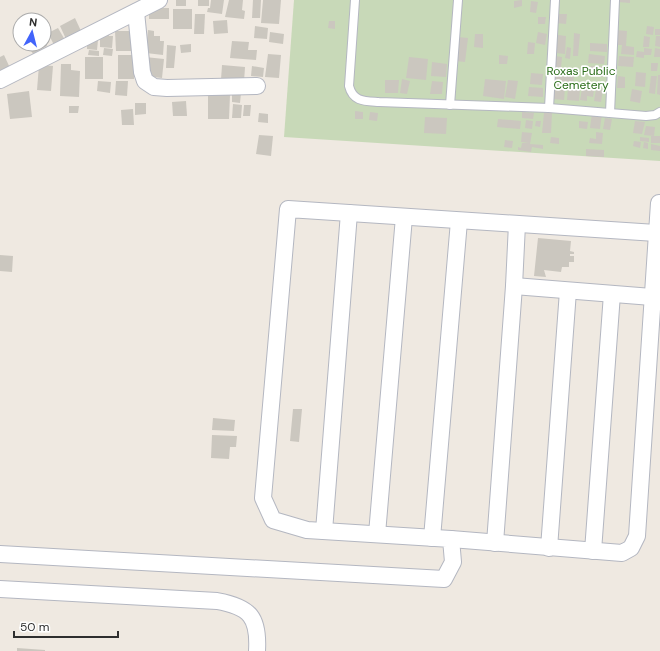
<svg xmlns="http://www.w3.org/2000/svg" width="660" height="651" font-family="'DM Sans',sans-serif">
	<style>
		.cemetery { fill: #c8d9b8 }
		.building { fill: #cbc7bf }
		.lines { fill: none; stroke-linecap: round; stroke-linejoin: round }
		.service-casing { stroke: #b4b7c1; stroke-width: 10 }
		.minor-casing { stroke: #b4b7c1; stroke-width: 18 }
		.service { stroke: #fff; stroke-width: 8 }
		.minor { stroke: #fff; stroke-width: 16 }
		.labels { text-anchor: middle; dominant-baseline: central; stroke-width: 3.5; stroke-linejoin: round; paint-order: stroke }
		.park-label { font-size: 12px; fill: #2c6e1b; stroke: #fff }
	</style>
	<rect width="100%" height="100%" fill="#efe9e1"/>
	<polygon class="cemetery" points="294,0 660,0 660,161 284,137"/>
	<g class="building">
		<rect x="176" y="0" width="10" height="6"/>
		<rect x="198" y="0" width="11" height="6"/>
		<polygon points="211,0 224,0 222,14 207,12 208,8 210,8"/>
		<polygon points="229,0 243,0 242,10 245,11 244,19 225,17"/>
		<polygon points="253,0 261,0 260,18 252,18"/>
		<polygon points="263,0 281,0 279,24 261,23"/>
		<polygon points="522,0 522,6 514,8 514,1"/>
		<polygon points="618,0 630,0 630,3 618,2"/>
		<polygon points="531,1 538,2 536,13 530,12"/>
		<rect x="149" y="8" width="20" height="11"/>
		<rect x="173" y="9" width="19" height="20"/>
		<polygon points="195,14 205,14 204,34 194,34"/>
		<polygon points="557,14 567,14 566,24 556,23"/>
		<polygon points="538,17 546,17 545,24 538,24"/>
		<polygon points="75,18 81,31 66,39 60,26"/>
		<polygon points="227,20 228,33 214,34 213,21"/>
		<polygon points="329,21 335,21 335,29 328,28"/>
		<polygon points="255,26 268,28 267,39 254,38"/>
		<polygon points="647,26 654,27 653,35 646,34"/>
		<polygon points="58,28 65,40 54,45 48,33"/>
		<rect x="655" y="29" width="5" height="6"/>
		<polygon points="148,30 154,31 154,36 160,36 160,41 164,41 163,55 146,53"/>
		<polygon points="616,30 627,31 626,46 634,47 634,55 621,54 622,45 615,45"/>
		<polygon points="109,31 109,36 113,36 112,48 100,47 100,36"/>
		<polygon points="115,31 132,31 132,51 116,51"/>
		<polygon points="270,32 284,34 283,44 269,42"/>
		<polygon points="538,32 547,34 545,45 536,43"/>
		<polygon points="574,33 580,34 578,56 573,56"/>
		<polygon points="475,34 483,34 483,48 474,47"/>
		<polygon points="558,35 566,36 565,54 556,53"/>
		<polygon points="644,36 650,37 649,47 643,47"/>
		<polygon points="656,36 660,36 660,47 655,46"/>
		<polygon points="458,37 468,38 465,62 455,61"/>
		<polygon points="87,39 98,40 97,50 87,49"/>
		<polygon points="44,40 47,46 33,54 27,44 44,44"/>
		<polygon points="232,41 249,42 248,50 257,50 256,60 230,58"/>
		<polygon points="528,42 535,43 534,54 527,54"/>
		<polygon points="590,43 607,44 607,52 590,51"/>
		<polygon points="191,44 191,52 181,53 180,45"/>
		<polygon points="167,45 176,46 174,68 166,68"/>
		<polygon points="567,47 571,48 570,59 565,58"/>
		<polygon points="104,48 113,49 112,56 103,55"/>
		<polygon points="644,48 652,49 651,55 644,55 644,58 636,57 637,51 644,52"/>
		<polygon points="655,48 660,49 660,57 654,57"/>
		<polygon points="89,50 99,51 99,56 88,55"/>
		<polygon points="268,54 281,55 279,78 265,77"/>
		<polygon points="589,54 605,56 604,64 588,63"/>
		<polygon points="4,55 10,68 0,73 0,57"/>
		<rect x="118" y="55" width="16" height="24"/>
		<polygon points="499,55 508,56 507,64 499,64"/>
		<polygon points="555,56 562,57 561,68 554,67"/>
		<polygon points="619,56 634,57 633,67 618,66"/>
		<rect x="85" y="57" width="18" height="22"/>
		<polygon points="145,57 164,59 162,78 144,76"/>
		<polygon points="409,57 428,59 426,80 406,78"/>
		<polygon points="432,62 447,64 446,77 431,76"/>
		<polygon points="651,63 658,63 657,71 651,71"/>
		<polygon points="61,64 71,64 71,70 80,71 79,97 60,96"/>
		<polygon points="39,65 53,66 51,91 37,90"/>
		<polygon points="222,65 245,67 244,82 221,80"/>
		<polygon points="252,66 264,68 263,77 251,76"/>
		<polygon points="591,66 604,67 603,77 590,76"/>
		<polygon points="636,72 646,73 645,87 635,86"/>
		<polygon points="531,73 543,74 542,85 530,84"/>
		<polygon points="554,74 574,76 573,86 553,84"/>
		<polygon points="658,75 660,75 660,95 657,94"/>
		<polygon points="618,76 625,77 625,88 617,88"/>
		<polygon points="651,76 657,76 655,94 649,93"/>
		<polygon points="402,79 410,81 407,94 400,93"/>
		<polygon points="485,79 506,81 504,99 483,96"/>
		<polygon points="385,80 399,80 398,93 385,93"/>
		<polygon points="508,80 518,81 515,99 505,97"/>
		<polygon points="98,81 111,82 110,93 97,91"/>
		<polygon points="116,81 128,81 127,96 115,95"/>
		<polygon points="432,81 443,82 442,94 430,94"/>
		<polygon points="529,87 543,88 543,97 528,96"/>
		<polygon points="554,87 565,88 564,100 553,99"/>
		<polygon points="568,88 580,89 579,101 567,100"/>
		<polygon points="582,89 594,90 593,97 587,96 587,101 580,100"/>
		<polygon points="596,89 603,90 601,102 594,101"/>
		<polygon points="632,89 642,91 640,103 630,101"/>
		<polygon points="29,91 32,117 10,119 7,94"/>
		<polygon points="232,92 241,93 240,103 232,102"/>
		<polygon points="208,95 230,95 229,119 208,119"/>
		<polygon points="186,101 187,116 173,116 172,102"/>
		<polygon points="135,103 146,103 146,114 135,115"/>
		<polygon points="233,104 242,105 241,118 232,118"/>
		<polygon points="244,105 251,105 250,116 243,116"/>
		<polygon points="69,106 79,106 78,113 69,113"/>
		<polygon points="133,109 134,125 122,125 121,110"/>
		<polygon points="355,111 363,112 363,119 355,119"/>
		<polygon points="370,112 378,113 377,121 369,120"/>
		<polygon points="522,112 534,113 533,119 522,118"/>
		<polygon points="259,113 268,114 268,123 258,122"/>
		<polygon points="544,113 552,113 551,133 542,133"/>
		<polygon points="592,113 602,114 600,129 590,128"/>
		<polygon points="425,117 447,118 446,134 424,133"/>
		<polygon points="605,118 612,119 610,130 603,129"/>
		<polygon points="498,119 521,121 520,129 497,127"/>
		<polygon points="526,120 533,121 532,129 525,128"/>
		<polygon points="536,121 541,121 540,127 535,126"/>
		<polygon points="579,121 588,122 587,129 579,128"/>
		<polygon points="635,121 645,122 642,134 633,133"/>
		<polygon points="646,126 655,127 654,136 644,135"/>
		<polygon points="522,132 532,133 530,144 543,145 543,149 532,147 531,152 518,150 518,147 521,148 522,143 529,143 521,142"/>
		<polygon points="596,132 603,133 602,144 589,143 590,138 596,139"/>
		<polygon points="259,135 273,136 271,156 256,154"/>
		<rect x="651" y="136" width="9" height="7"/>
		<polygon points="551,137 559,138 559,144 550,143"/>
		<polygon points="640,137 649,138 649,142 640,141"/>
		<polygon points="505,140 513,141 512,148 504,147"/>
		<polygon points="634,141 641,142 640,148 633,146"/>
		<polygon points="644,142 648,143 648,149 643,148"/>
		<polygon points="651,144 660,146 660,151 651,150"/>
		<polygon points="586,149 604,150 604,157 586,156"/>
		<polygon points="538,238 571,241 570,251 574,252 574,254 570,254 570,256 574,256 574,262 569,262 569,267 562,267 561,272 544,270 546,277 534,276"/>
		<polygon points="0,255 13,256 12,272 0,271"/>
		<polygon points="293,409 302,409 299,442 290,441"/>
		<polygon points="213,418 235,420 234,431 212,430"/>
		<polygon points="212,435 237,436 236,447 230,447 229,459 211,458"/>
		<polygon points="17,648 45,650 45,651 17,651"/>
	</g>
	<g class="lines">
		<defs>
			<g id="service">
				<path d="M355,0L349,86C353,102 365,101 379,102L549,108L646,116L655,115L660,112"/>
				<polyline points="450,105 458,0"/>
				<polyline points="549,108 555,0"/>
				<polyline points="610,113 615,0"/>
			</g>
			<g id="minor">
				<polyline points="136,12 142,72 145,81 154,87 167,88 257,86"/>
				<polyline points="0,80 159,0"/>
				<polyline points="514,286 652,297"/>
				<polyline points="324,531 349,213"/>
				<polyline points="377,534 404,217"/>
				<polyline points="432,538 459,221"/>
				<polyline points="451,539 622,553 631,548 637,536 659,203"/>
				<polyline points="495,543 514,286 517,224"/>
				<polyline points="549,548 568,291"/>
				<polyline points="593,551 612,294"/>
				<polyline points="0,554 444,579 453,562 451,539 307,530 273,520 263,498 288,209 656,233"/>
				<path d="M0,589L217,601C250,607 259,617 257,651"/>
			</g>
		</defs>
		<use href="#service" class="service-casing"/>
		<use href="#minor" class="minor-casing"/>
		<use href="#service" class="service"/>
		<use href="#minor" class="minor"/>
	</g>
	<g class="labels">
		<g class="park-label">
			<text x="581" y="71">Roxas Public<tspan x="581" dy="14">Cemetery</tspan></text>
		</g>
	</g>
	<g transform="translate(32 32) rotate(7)"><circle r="19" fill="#ffffff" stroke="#ababab"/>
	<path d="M0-3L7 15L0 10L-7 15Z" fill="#4264fb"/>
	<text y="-6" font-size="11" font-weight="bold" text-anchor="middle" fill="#2e2e2e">N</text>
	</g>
	<path d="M14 631v6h104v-6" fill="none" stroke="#2e2e2e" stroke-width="2"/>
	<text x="20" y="631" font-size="12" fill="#2e2e2e" stroke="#ffffff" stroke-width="3" paint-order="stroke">50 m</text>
</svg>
